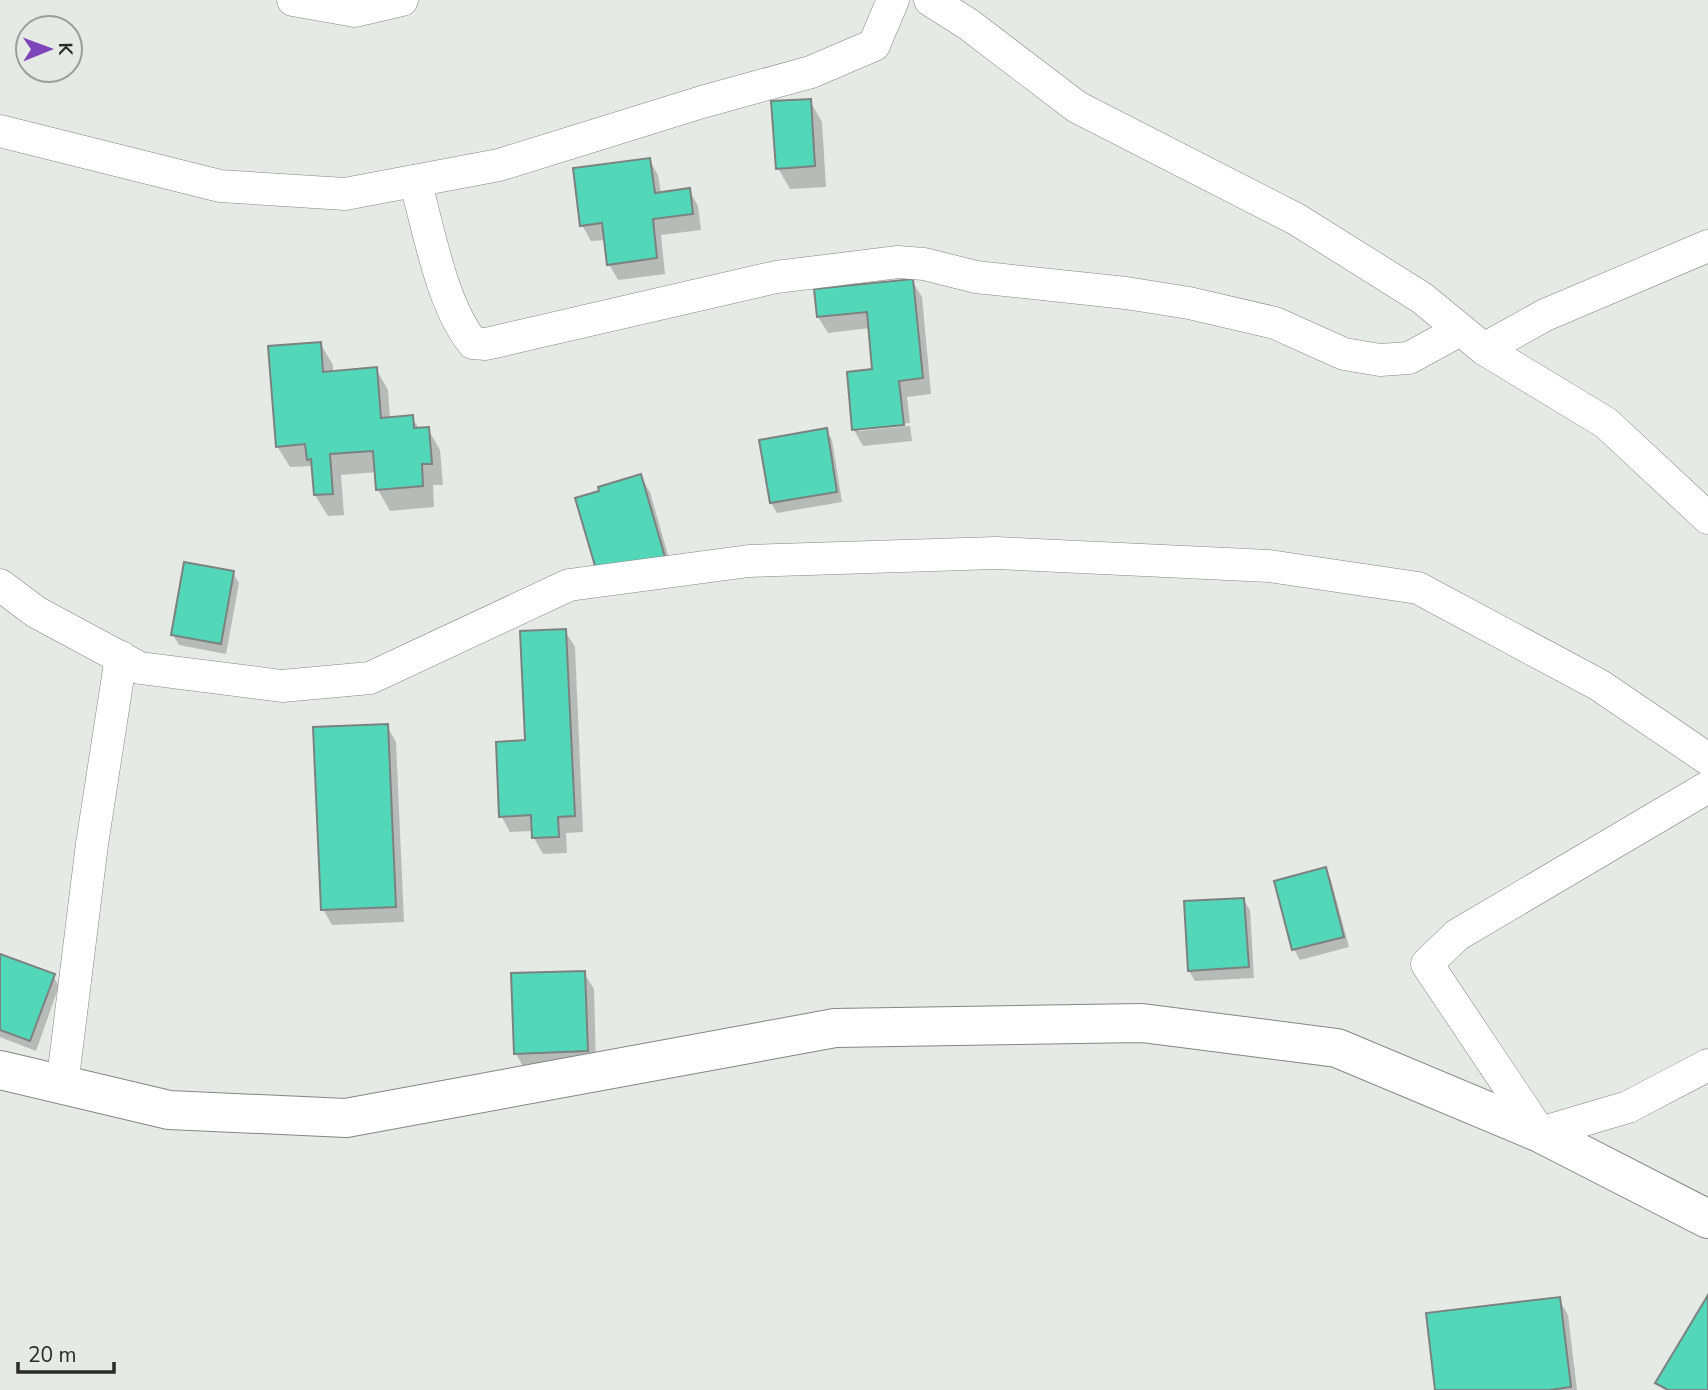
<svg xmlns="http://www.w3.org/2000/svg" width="1708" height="1390" font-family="'Nunito Sans',sans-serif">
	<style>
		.shadow { fill: #0003 }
		.building { fill: #53d7b9; stroke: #7b8280; stroke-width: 2 }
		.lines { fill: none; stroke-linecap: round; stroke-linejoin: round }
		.minor-casing { stroke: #828782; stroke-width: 33 }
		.tertiary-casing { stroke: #828782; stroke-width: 40 }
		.minor { stroke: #fff; stroke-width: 32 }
		.tertiary { stroke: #fff; stroke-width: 38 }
	</style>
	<rect width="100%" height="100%" fill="#e5eae5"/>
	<g class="shadow">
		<polygon points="810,101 822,122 826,187 790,189 778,168"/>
		<polygon points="649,159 658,175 661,194 689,190 698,206 701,230 661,235 665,274 618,280 609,264 606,240 591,241 582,225"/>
		<polygon points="912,281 922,297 931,394 907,397 910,423 859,428 859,431 910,426 912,441 863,446 854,430 874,371 870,328 828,333 818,317 816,290"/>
		<polygon points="320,343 333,365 333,373 376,369 388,390 390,419 412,417 419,429 428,429 440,450 443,485 433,485 434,507 390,511 378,490 377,472 341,475 344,515 328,516 315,495 312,466 290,467 277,446"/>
		<polygon points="826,430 832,440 842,502 777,513 771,503 761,441"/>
		<polygon points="640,476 650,492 673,573 609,591"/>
		<polygon points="233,573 239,583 226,654 179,645 173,635"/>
		<polygon points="565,631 575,647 583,832 566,833 567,853 543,854 534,838 534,831 510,832 501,816"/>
		<polygon points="387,726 396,742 404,922 332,925 323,909"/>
		<polygon points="1325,869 1331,880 1349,947 1300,960 1294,949"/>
		<polygon points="1243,899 1250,910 1254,978 1195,981 1189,971"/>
		<polygon points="0,956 53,976 59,986 36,1051 0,1037"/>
		<polygon points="584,973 594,989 596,1067 525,1070 516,1054"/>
		<polygon points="1559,1299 1568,1315 1577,1390 1436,1390"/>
	</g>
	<g class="building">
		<polygon points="811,99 815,166 776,169 771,101"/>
		<polygon points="650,158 655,193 690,188 693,214 653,219 657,258 607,265 602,223 580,226 573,168"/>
		<polygon points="913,279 923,378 899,381 904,425 852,430 847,372 872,369 867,312 817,317 814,289"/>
		<polygon points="321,342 323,372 377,367 381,418 413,415 414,428 429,427 432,464 422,464 423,486 376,490 373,451 330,454 333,494 314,495 311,459 307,460 305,444 276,447 268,346"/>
		<polygon points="827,428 837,492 770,503 759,440"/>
		<polygon points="641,474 665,557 598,576 575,498 599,491 598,487"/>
		<polygon points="184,562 234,571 221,644 171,635"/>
		<polygon points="566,629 575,816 558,817 559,837 532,838 531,815 499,817 496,742 525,740 520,631"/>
		<polygon points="388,724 396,907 321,910 313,727"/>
		<polygon points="1326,867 1344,937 1292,950 1274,881"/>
		<polygon points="1244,898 1249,967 1188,971 1184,901"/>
		<polygon points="0,954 55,974 30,1041 0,1030"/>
		<polygon points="585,971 588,1051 514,1054 511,973"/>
		<polygon points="1708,1295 1708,1390 1668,1390 1655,1383"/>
		<polygon points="1560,1297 1571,1387 1549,1390 1435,1390 1426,1313"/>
	</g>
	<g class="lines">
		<defs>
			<g id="minor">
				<polyline points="293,0 355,11 402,0"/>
				<polyline points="930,0 968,24 1077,107 1296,219 1422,298 1484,349 1606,423 1708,518"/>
				<polyline points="0,131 220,186 345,194 499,165 702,102 811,72 874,45 893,0"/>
				<path d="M415,181C429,229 441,304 473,343L486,344L776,277L898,262L924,264L976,277L1126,293L1189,303L1275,323L1344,354L1380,360L1409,358L1460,330"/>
				<polyline points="1484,349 1545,315 1708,246"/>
				<polyline points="0,585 36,612 140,668 282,686 370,678 569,585 749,561 996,553 1269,566 1418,588 1599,685 1708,759"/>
				<polyline points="1708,787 1457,935 1427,964 1540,1133 1628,1107 1708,1065"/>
				<polyline points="62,1086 92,844 121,657"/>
			</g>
			<polyline id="tertiary" points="0,1070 169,1110 346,1118 835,1028 1142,1023 1337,1048 1540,1133 1708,1219"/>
		</defs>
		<use href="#minor" class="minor-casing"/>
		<use href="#tertiary" class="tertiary-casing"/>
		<use href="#minor" class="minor"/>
		<use href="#tertiary" class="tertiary"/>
	</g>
	<g transform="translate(49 49) rotate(89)"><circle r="33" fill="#e5eae5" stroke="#9a9e9a" stroke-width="2"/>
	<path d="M0-5L12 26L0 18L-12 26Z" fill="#7e45bb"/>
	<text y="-10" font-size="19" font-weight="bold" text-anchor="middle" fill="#2a2b29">K</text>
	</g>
	<path d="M18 1362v10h96v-10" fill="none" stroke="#2a2b29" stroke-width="3.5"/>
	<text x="28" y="1362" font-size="21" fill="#2a2b29" stroke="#e5eae5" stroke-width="5" paint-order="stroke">20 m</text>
</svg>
